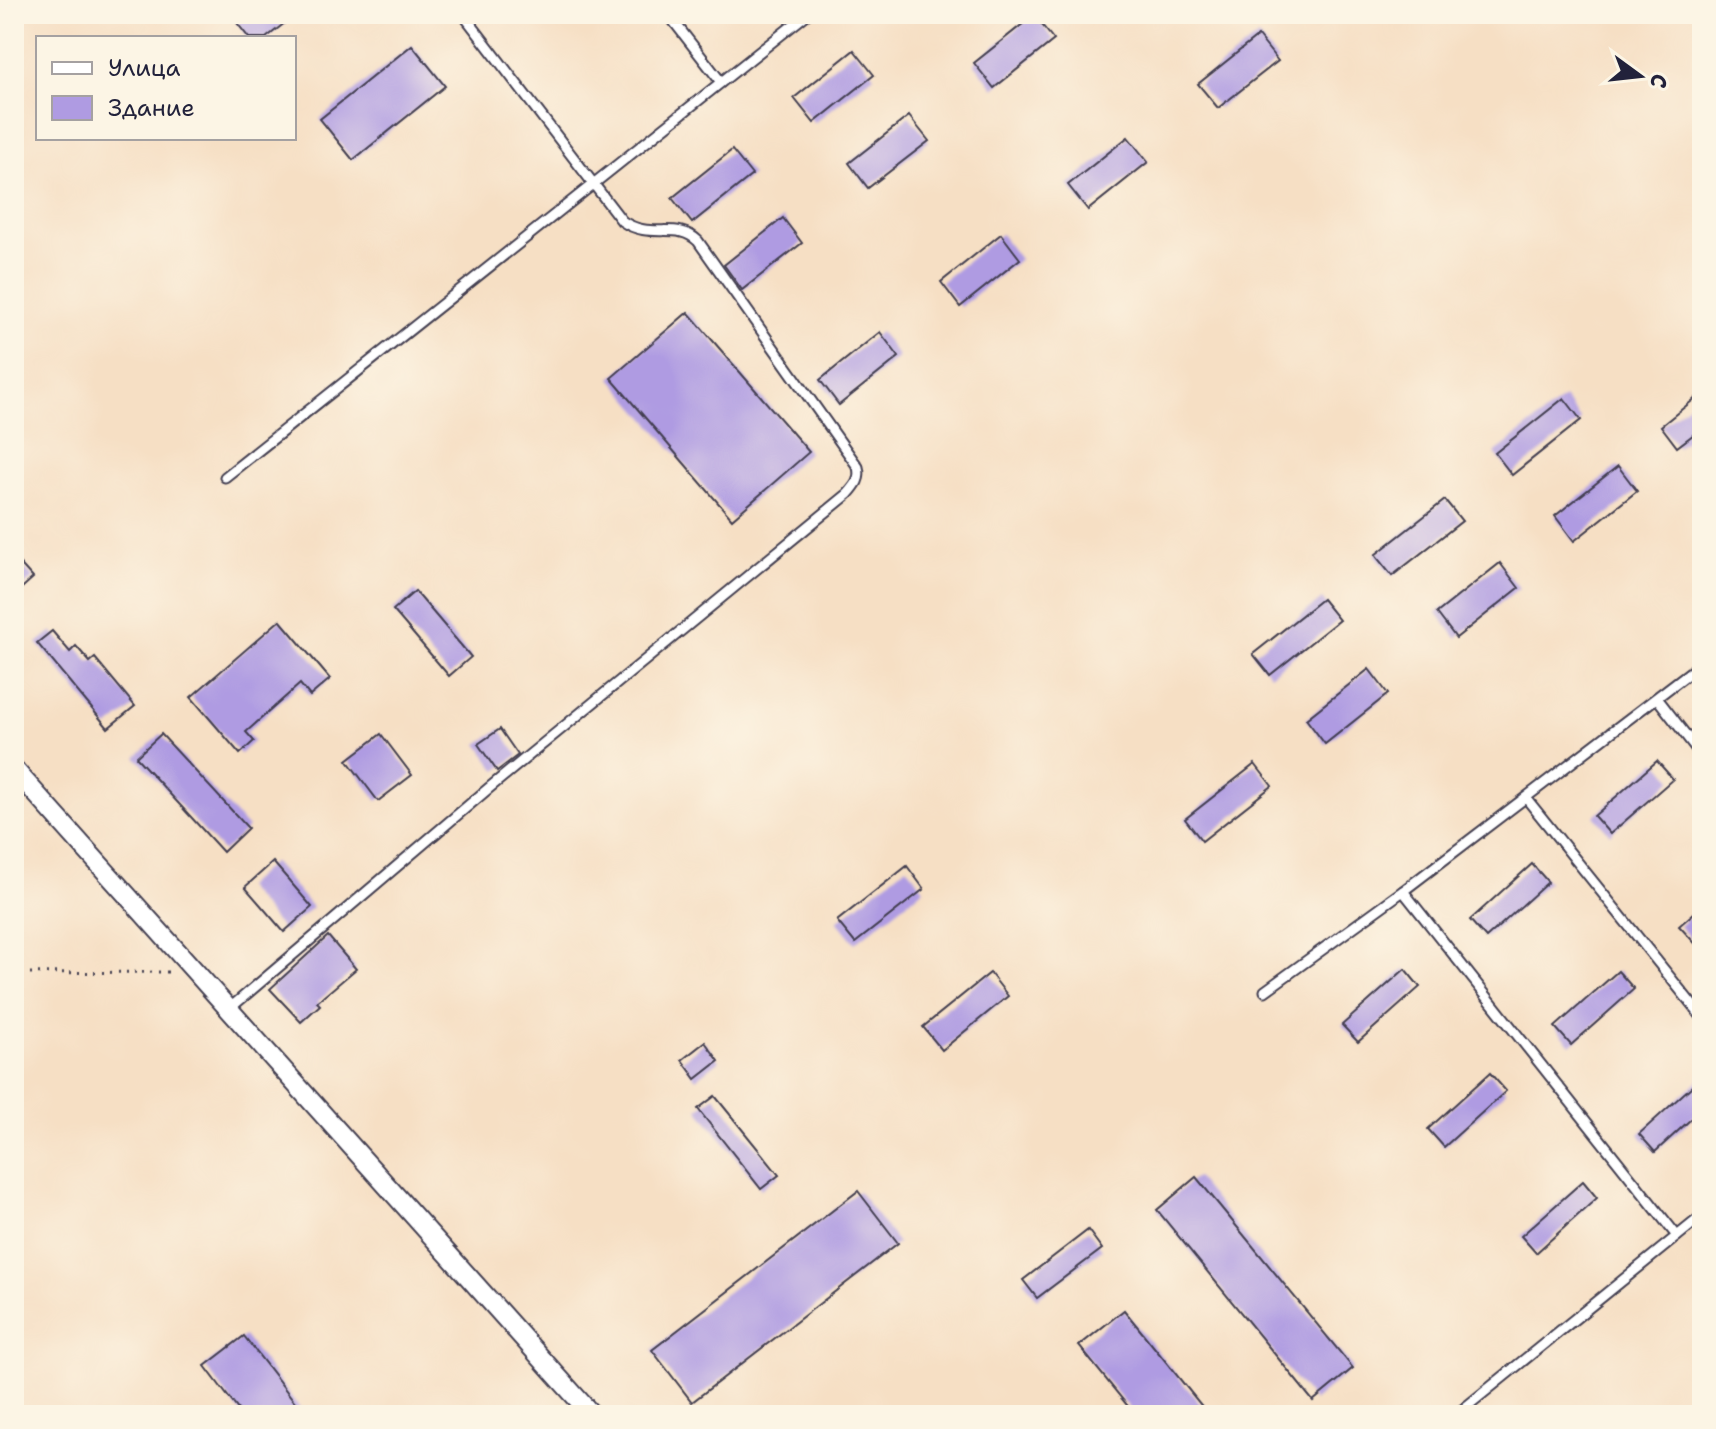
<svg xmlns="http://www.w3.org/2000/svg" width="1716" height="1429" font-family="'Shantell Sans',sans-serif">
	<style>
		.building { fill: #af9be2 }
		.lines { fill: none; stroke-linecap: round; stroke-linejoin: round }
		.service-casing { stroke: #423e50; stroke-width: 13 }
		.minor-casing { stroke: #423e50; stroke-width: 22 }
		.path { stroke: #423e50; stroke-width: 3; stroke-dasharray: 2 6; stroke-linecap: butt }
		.service { stroke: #fff; stroke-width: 9 }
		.minor { stroke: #fff; stroke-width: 18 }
	</style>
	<rect width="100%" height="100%" fill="#fcf5e5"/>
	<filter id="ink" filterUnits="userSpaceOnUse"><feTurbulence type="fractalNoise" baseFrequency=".0125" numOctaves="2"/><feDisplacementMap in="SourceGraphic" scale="16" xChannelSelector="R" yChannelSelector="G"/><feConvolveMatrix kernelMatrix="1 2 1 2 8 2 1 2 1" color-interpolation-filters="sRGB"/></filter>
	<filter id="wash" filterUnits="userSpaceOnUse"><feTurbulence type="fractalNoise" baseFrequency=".006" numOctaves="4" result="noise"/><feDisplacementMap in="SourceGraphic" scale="32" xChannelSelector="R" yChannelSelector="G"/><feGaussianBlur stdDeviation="1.8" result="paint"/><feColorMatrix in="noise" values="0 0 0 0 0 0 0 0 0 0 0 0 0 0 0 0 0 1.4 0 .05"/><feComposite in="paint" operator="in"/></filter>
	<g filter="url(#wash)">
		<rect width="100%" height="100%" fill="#f6dfc4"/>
		<g id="blocks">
			<g class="building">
				<polygon points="230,14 296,14 266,38 249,38"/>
				<polygon points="1034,15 1054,40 994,88 974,63"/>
				<polygon points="1258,36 1278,61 1218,108 1198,84"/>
				<polygon points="412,45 445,86 353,160 320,119"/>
				<polygon points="854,50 874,75 814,123 794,98"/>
				<polygon points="909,116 929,141 868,188 849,163"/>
				<polygon points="1128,137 1148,162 1088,210 1068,185"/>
				<polygon points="732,150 752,175 692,223 672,198"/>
				<polygon points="783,218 802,243 742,290 724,265"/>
				<polygon points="1001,234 1020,259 960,307 941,282"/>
				<polygon points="688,312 809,452 732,519 611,378"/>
				<polygon points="880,332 899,357 839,405 820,380"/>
				<polygon points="1702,393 1702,428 1677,447 1661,426"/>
				<polygon points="1564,398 1581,420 1512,475 1495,453"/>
				<polygon points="1618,466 1637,491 1574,541 1555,516"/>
				<polygon points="1445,500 1462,521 1392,576 1375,555"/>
				<polygon points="14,557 33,578 14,595"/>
				<polygon points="1500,563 1519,588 1456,638 1437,613"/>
				<polygon points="415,591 471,657 449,676 393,610"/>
				<polygon points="1322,599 1339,620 1270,675 1253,654"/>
				<polygon points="280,620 330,679 310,696 300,684 246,732 254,741 240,754 191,697"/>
				<polygon points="52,631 70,652 76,646 90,662 95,658 135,706 108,728 37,643"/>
				<polygon points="1369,669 1388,694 1325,744 1306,719"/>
				<polygon points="500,729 518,755 497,771 478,744"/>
				<polygon points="161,734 248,828 223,852 136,757"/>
				<polygon points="381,734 412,775 378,801 347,760"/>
				<polygon points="1657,761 1673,779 1610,834 1594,816"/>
				<polygon points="1255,764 1272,786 1202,841 1185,819"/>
				<polygon points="273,862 312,907 284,932 245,887"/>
				<polygon points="1532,864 1548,882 1486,938 1470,920"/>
				<polygon points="907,866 924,889 855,943 837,921"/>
				<polygon points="1702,906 1702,951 1679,926"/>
				<polygon points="328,936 356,969 317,1002 320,1005 301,1022 270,989"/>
				<polygon points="1405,969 1420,987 1358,1042 1342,1025"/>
				<polygon points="1618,971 1634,989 1571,1045 1555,1027"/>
				<polygon points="990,973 1008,996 942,1050 923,1027"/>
				<polygon points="705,1042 719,1061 696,1079 682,1060"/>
				<polygon points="1490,1073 1506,1091 1444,1147 1428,1129"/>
				<polygon points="1702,1077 1702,1109 1655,1152 1639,1134"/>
				<polygon points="715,1096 779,1175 761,1189 698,1109"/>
				<polygon points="1196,1177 1353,1368 1313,1401 1157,1210"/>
				<polygon points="1583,1181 1597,1198 1536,1253 1521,1236"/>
				<polygon points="858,1191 898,1243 692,1402 652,1350"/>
				<polygon points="1088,1230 1102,1249 1037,1298 1023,1280"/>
				<polygon points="1124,1310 1209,1415 1135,1415 1079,1346"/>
				<polygon points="244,1336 305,1415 242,1415 205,1366"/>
			</g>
		</g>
	</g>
	<g filter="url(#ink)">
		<use href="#blocks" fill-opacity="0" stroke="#423e50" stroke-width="2"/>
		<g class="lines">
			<defs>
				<g id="service">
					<polyline points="668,14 721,82"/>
					<polyline points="225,477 807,14"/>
					<polyline points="1657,698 1702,756"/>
					<polyline points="1526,798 1702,1017"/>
					<polyline points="1403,891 1677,1236"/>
					<polyline points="1265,991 1403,891 1702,663"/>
					<path d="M229,1009L489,788L848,494C856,485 861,479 858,467L698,241C677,220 651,241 622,221L463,14"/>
					<polyline points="1456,1415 1702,1216"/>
				</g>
				<polyline id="minor" points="14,769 592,1415"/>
			</defs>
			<use href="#service" class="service-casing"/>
			<use href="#minor" class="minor-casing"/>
			<polyline class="path" points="14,973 170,972"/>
			<use href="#service" class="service"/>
			<use href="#minor" class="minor"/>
		</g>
	</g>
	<rect width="1716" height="1429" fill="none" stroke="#fcf5e5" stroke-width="48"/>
	<rect x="36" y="36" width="260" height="104" fill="#fcf5e5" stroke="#a5a1a1" stroke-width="2"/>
	<rect x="52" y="62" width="40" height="12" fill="#ffffff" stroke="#a5a1a1" stroke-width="2"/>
	<text x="108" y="76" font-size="24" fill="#22223b">Улица</text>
	<rect x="52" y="96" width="40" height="24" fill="#af9be2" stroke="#a5a1a1" stroke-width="2"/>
	<text x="108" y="116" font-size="24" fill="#22223b">Здание</text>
	<g transform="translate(1640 76) rotate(105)" stroke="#fcf5e5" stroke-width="6" paint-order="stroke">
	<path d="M0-6L14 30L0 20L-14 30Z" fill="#22223b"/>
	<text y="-12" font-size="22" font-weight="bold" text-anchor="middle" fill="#22223b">С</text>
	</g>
</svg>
